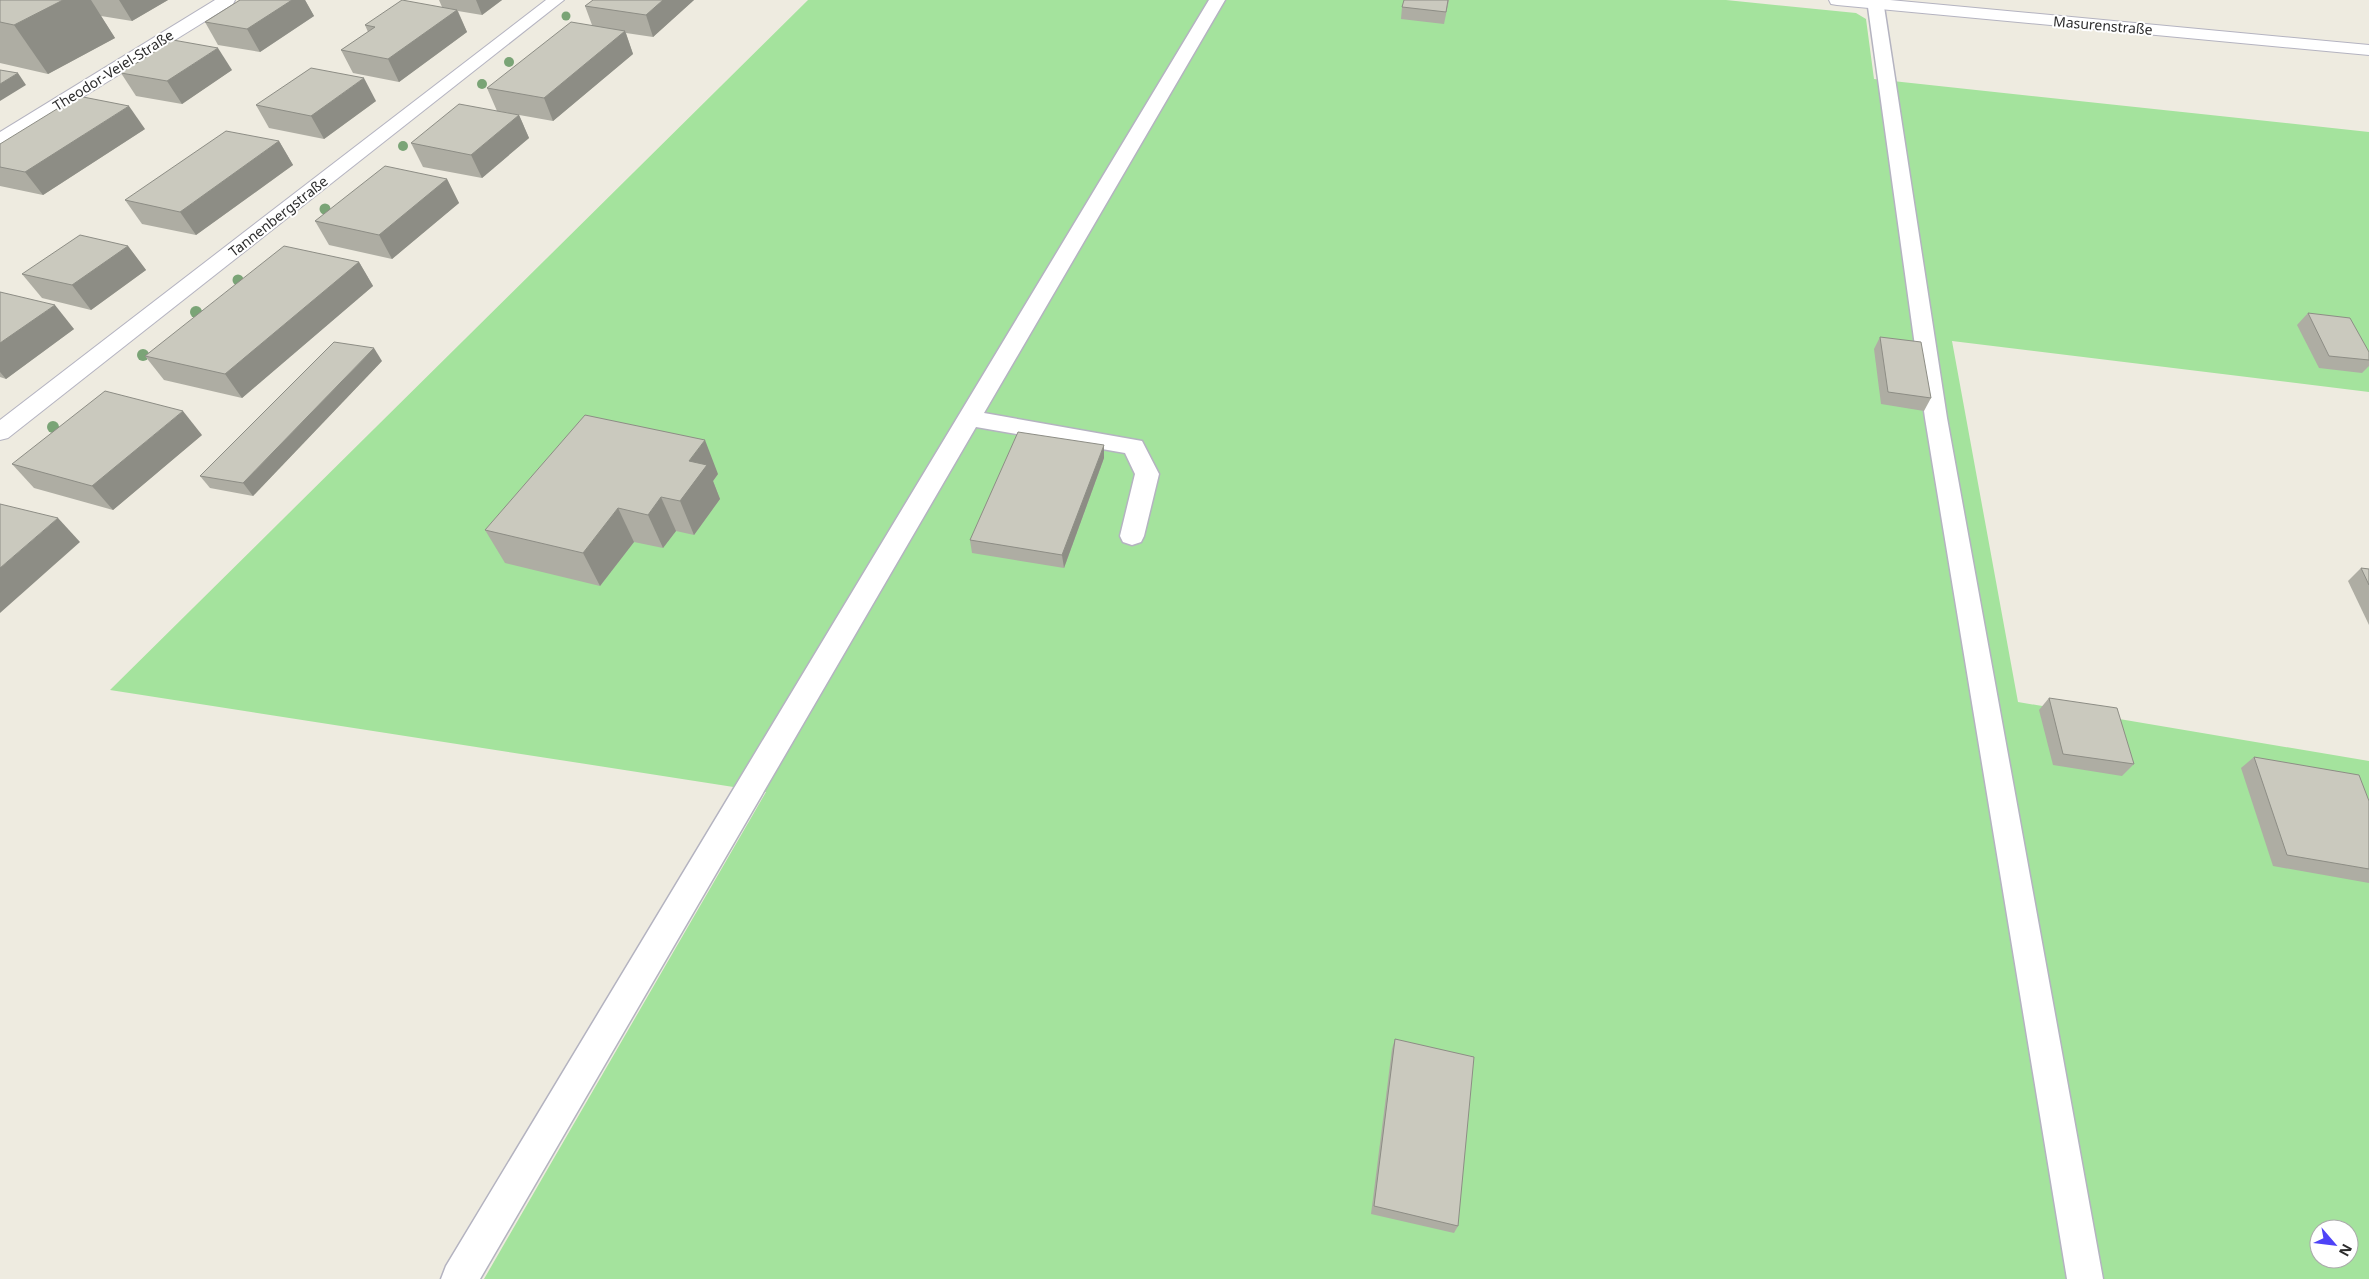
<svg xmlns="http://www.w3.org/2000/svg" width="2369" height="1279" font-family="'Noto Sans',sans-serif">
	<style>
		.green { fill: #a4e39d; fill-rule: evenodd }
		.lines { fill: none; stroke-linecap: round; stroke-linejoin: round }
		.service-casing { stroke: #b4b3c0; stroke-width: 3 }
		.minor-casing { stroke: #b4b3c0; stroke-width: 2 }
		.service { fill: #fff; fill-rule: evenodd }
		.minor { fill: #fff; fill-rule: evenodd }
		.tree { fill: #7aa476 }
		.wall { fill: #aeada3 }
		.shaded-wall { fill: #8d8d85 }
		.building { fill: #cac9be; stroke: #8d8d85 }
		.labels { text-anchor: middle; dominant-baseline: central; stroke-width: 4; stroke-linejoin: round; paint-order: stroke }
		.far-street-label { font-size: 14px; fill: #2d2d2d; stroke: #fff }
	</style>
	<rect width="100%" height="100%" fill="#eeebe0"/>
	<path class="green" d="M808,0H1726L1856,13L1866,19L1874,79L2369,132V392L1952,341L2018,702L2369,761V1279H484L766,792L110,690ZM2319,1229H2349V1259H2319Z"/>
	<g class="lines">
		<defs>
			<g id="service">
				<polygon points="1209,0 1225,0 984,413 1142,441 1159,474 1144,536 1141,542 1132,545 1123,542 1120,536 1135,474 1125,453 976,427 480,1279 441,1279 446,1266"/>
				<polygon points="1867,0 1883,0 1947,418 2103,1279 2067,1279 1925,418"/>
			</g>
			<g id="minor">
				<polygon points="215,0 235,0 233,4 7,144 0,146 0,132"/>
				<polygon points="546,0 564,0 8,438 0,440 0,420"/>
				<polygon points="1829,0 1890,0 2369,45 2369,55 1837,5 1831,4"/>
			</g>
		</defs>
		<use href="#service" class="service-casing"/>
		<use href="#minor" class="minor-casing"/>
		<use href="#service" class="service"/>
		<use href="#minor" class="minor"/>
	</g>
	<g class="tree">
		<circle cx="566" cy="16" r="4.5"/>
		<circle cx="509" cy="62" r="5"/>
		<circle cx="482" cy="84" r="5"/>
		<circle cx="403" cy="146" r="5"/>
		<circle cx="325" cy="209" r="5.5"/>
		<circle cx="238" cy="280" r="5.5"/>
		<circle cx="196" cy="312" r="6"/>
		<circle cx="143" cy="355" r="6"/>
		<circle cx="53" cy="427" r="6"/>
	</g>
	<g class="wall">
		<polygon points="0,0 168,0 132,21 101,16 115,38 48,74 0,63"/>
		<polygon points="240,0 305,0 314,16 260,52 218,45 205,22"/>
		<polygon points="439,0 502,0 482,15 458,11 467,32 399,82 353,73 341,50 368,32 365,25 442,7"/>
		<polygon points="593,0 694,0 653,37 626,33 633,54 553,121 497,111 487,88 592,25 585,6"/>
		<polygon points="1449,0 1444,24 1401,19 1402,7"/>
		<polygon points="232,70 182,104 136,96 121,73"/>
		<polygon points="376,101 324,139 269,128 256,105"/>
		<polygon points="519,115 529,138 482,178 423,167 411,143"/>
		<polygon points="145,129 43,195 0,186 0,144"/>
		<polygon points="279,141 293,165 196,235 142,224 125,200"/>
		<polygon points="447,179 459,203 392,259 329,245 315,221"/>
		<polygon points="128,246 146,270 91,310 42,298 22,274"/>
		<polygon points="359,262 373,286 242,398 164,380 145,356"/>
		<polygon points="0,292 74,329 6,379 0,377"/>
		<polygon points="2308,313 2369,352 2369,366 2362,373 2319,368 2297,325"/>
		<polygon points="1880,337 1931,398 1924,411 1881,404 1874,349"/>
		<polygon points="382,361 253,496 210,488 200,476"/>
		<polygon points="202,435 113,510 34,488 12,464"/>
		<polygon points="1104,445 1104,458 1064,568 972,553 970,540"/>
		<polygon points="718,474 713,481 720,499 694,535 676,531 663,548 634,542 600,586 505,563 485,530"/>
		<polygon points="2361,568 2369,569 2369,625 2348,581"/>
		<polygon points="2049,698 2134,764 2122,776 2053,765 2039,710"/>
		<polygon points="2254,757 2369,801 2369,883 2273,866 2241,768"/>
		<polygon points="1395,1039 1458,1226 1454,1233 1371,1214 1392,1049"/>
	</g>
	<g class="shaded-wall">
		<polygon points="63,0 91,0 115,38 48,74 14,25"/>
		<polygon points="119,0 168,0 132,21"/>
		<polygon points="292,0 305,0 314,16 260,52 247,29"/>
		<polygon points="476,0 502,0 482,15"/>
		<polygon points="663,0 694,0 653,37 646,15"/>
		<polygon points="457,10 467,32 399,82 388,59"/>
		<polygon points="625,31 633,54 553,121 544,98"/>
		<polygon points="218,48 232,70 182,104 167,81"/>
		<polygon points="18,73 26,85 0,101 0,84"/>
		<polygon points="364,78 376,101 324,139 311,116"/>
		<polygon points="129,106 145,129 43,195 25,172"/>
		<polygon points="519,115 529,138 482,178 471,155"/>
		<polygon points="279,141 293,165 196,235 180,212"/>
		<polygon points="447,179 459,203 392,259 379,235"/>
		<polygon points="128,246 146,270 91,310 72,285"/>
		<polygon points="359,262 373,286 242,398 225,374"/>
		<polygon points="55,305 74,329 6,379 0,372 0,343"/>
		<polygon points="374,348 382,361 253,496 243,483"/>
		<polygon points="183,411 202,435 113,510 92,486"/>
		<polygon points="705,440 718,474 713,481 720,499 694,535 680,501 689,461"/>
		<polygon points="1104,445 1104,458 1064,568 1062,555"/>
		<polygon points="661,497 676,531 663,548 648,515"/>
		<polygon points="618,508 634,542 600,586 583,553"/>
		<polygon points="58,518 80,542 0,613 0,568"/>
	</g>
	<g class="building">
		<polygon points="0,0 63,0 14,25 0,22"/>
		<polygon points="240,0 292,0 247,29 205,22"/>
		<polygon points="402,0 457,10 388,59 341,50 375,27 365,25"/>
		<polygon points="593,0 663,0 646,15 585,6"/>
		<polygon points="1404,0 1448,0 1446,12 1402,7"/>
		<polygon points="571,22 625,31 544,98 487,88"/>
		<polygon points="173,40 218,48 167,81 121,73"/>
		<polygon points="311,68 364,78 311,116 256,105"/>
		<polygon points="0,70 18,73 0,84"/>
		<polygon points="78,96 129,106 25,172 0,167 0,144"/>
		<polygon points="459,104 519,115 471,155 411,143"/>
		<polygon points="226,131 279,141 180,212 125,200"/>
		<polygon points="385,166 447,179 379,235 315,221"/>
		<polygon points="80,235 128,246 72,285 22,274"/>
		<polygon points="284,246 359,262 225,374 145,356"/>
		<polygon points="0,292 55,305 0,343"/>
		<polygon points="2308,313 2350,318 2369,352 2369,360 2329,356"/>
		<polygon points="1880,337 1921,342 1931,398 1888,392"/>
		<polygon points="334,342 374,348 243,483 200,476"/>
		<polygon points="105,391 183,411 92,486 12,464"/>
		<polygon points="585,415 705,440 689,461 707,465 680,501 661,497 648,515 618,508 583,553 485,530"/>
		<polygon points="1018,432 1104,445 1062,555 970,540"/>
		<polygon points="0,504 58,518 0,568"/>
		<polygon points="2361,568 2369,569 2369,585"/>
		<polygon points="2049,698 2117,708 2134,764 2063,754"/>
		<polygon points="2254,757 2359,775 2369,801 2369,869 2287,855"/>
		<polygon points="1395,1039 1474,1057 1458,1226 1374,1206"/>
	</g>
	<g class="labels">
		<g class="far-street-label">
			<text transform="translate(2103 25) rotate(5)">Masurenstraße</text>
			<text transform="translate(113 70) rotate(-32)">Theodor-Veiel-Straße</text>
			<text transform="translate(278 216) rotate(-38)">Tannenbergstraße</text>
		</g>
	</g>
	<g transform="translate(2334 1244) rotate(118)"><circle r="24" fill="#ffffff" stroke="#ababab"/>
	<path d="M0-4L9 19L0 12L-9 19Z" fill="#4e43f7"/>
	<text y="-8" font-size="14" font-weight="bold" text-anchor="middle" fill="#2d2d2d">N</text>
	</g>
</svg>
